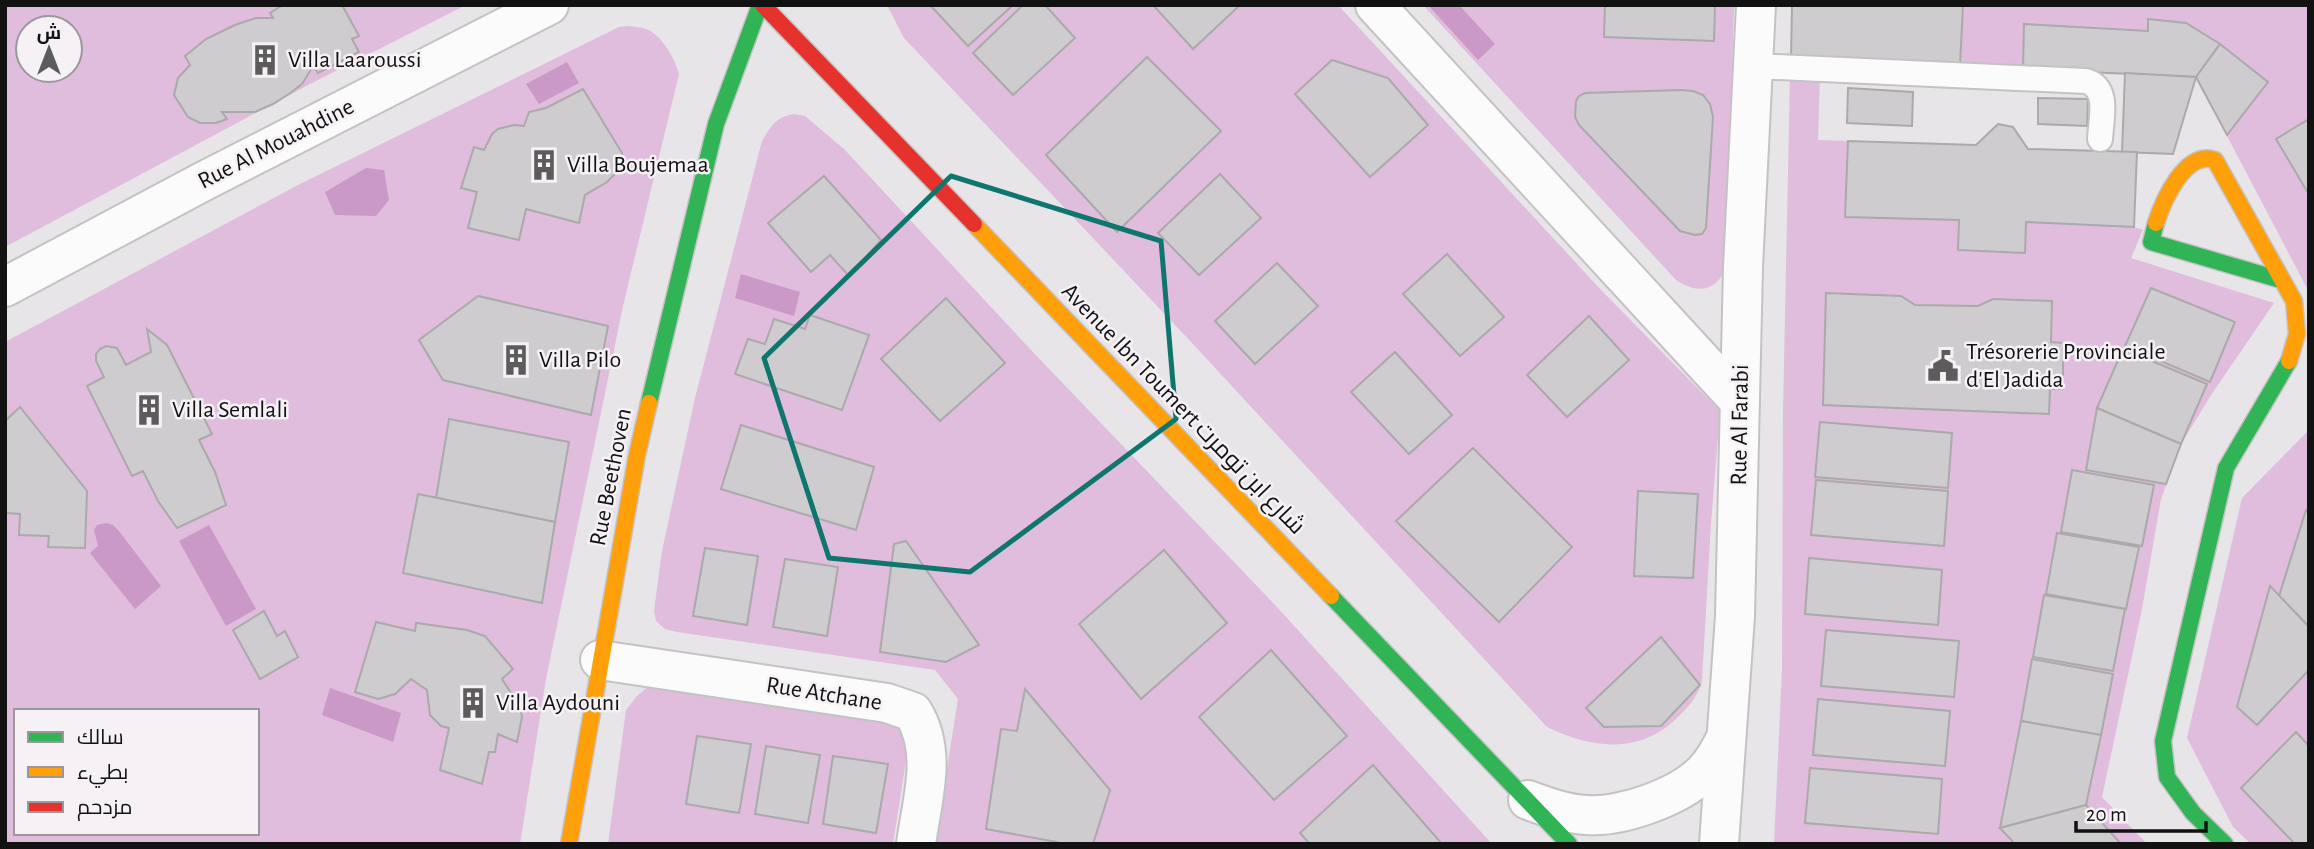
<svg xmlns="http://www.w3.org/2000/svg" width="2314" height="849" font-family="'Alegreya Sans',Cairo,sans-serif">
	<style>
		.green { fill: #e0bcdd; fill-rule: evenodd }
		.water { fill: #cb99c7 }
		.building { fill: #ceccce; stroke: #aba9aa; stroke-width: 2 }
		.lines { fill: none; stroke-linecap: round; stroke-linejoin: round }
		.lane-casing { stroke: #c4c2c3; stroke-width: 28 }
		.street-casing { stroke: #c4c2c3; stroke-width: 42 }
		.fast-casing { stroke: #c4c2c3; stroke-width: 19 }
		.slow-casing { stroke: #c4c2c3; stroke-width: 19 }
		.jam-casing { stroke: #c4c2c3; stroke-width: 19 }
		.lane { stroke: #fbfbfb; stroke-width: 24 }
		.street { stroke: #fbfbfb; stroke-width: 38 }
		.fast { stroke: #30b455; stroke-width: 16 }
		.slow { stroke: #ff9f0a; stroke-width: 16 }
		.jam { stroke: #e5322d; stroke-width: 16 }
		.marked { fill: none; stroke: #0f766e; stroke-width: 5; stroke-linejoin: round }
		.labels { text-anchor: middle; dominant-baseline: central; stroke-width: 5; stroke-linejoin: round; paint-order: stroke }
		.poi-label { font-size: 24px; fill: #131213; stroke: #f6f1f5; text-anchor: start }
		.street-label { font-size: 24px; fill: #131213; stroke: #f6f1f5 }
	</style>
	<rect width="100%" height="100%" fill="#e7e5e7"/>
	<g class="green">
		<path d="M5,5H466L310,84L5,247ZM28,28H70V70H28Z"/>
		<path d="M887,5H1338L1601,290L1720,411L1711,523L1702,680C1699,695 1689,706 1679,716C1641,755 1593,749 1547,727L1193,344L904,38Z"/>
		<path d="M1423,5H1734L1726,268C1716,292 1697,294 1676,280Z"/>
		<polygon points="1792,5 2309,5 2309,292 2196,77 1791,60"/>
		<path d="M629,26C634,27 641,27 646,29C662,35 675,59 679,74L623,306L546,679L520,844H5V342L298,185L619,27ZM16,711H257V833H16Z"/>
		<polygon points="1790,75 1820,75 1818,140 1848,141 1846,217 1959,220 1959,251 2024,253 2026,222 2134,227 2143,230 2131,258 2274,303 2211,395 2181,444 2161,499 2142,609 2102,797 2147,844 1774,844 1782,669 1783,411"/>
		<path d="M794,114L805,116L844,149L1031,350L1277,607L1492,844H935L958,699L935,670L677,632L665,629L656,621L654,611L662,551L695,398L762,141C771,126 776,117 794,114Z"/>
		<polygon points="2309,430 2309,844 2251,844 2233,827 2187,738 2242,498"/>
		<path d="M649,686L891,720C904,730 906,738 907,754L893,844H608L626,710L637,696Z"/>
	</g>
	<g class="water">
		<polygon points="1428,5 1459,5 1495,44 1478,60"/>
		<polygon points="567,62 579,83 539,104 526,84"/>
		<polygon points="366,168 384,170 389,200 376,216 335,215 325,192"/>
		<polygon points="741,274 800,292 794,316 735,298"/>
		<polygon points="106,523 113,525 118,530 161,586 135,609 90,553 98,546 94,530 97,525"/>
		<polygon points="209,525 256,609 226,626 179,541"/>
		<polygon points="330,688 401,713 393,742 322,715"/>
	</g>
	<g class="building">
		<polygon points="283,5 342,5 359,36 352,39 359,52 318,73 313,66 302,84 289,94 273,104 255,112 222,112 227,119 216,123 200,123 188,117 174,95 178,78 190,65 185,56 206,39 235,25 256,18 273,18 270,13"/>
		<polygon points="930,5 1013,5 968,46"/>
		<polygon points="1023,5 1045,5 1075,38 1013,95 973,53"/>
		<polygon points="1153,5 1240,5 1193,49"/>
		<polygon points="1605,5 1715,5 1714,41 1604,37"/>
		<polygon points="1792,5 1963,5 1960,66 1791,60"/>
		<polygon points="2148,19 2186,23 2220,44 2196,77 2023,69 2024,24 2148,31"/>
		<polygon points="2220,44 2268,82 2227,135 2196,77"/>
		<polygon points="1147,57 1221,131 1117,232 1046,155"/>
		<polygon points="1332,60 1388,78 1428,125 1370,177 1295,94"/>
		<polygon points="2125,73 2196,77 2173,154 2122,152"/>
		<polygon points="1848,88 1913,92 1912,126 1847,123"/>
		<polygon points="583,89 622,153 622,161 619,170 607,182 585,195 579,223 526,209 519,240 468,228 477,192 461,188 474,147 484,150 492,134 498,129 514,125 524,126 529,112 546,108"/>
		<polygon points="1681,90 1693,91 1703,95 1710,104 1713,117 1706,228 1702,234 1695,235 1680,231 1579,125 1575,117 1576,101 1579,96 1585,93"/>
		<polygon points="2038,98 2088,99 2087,126 2038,124"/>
		<polygon points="2309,119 2309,193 2308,193 2276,139"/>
		<polygon points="1998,124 2013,127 2028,149 2137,152 2134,227 2026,222 2025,253 1958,250 1959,220 1845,217 1848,141 1976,145"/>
		<polygon points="1220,174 1261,218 1199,275 1158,233"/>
		<polygon points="824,176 881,240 849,276 830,255 811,272 768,223"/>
		<polygon points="1447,254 1504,317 1460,356 1403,294"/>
		<polygon points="1277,263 1318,306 1255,364 1215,321"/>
		<polygon points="2151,288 2235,322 2210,382 2125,346"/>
		<polygon points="1826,293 1901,296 1915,305 1978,306 1993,299 2052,301 2051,342 2063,343 2063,389 2050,389 2049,414 1823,405"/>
		<polygon points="478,296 608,326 591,415 443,380 419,340"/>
		<polygon points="946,298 1005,363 940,421 881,359"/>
		<polygon points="810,315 869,335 842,410 735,374 748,339 765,344 774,319 805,329"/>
		<polygon points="1589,316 1629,360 1567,417 1527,375"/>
		<polygon points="147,329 167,345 212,434 199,440 215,472 226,505 177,528 158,501 143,471 132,476 87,386 104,377 96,361 96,354 100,349 106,346 117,348 126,365 151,352"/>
		<polygon points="2123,349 2207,384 2181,444 2097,408"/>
		<polygon points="1395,352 1452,415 1409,454 1351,392"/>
		<polygon points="20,407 87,491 85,548 48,547 49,536 19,535 20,514 5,513 5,421"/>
		<polygon points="2097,408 2181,444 2166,484 2086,470"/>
		<polygon points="449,419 569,442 555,522 436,498"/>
		<polygon points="1820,422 1952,433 1948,488 1815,477"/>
		<polygon points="741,425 874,467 856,530 721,489"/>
		<polygon points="1473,448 1572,547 1499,622 1396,521"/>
		<polygon points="2072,470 2154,485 2142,546 2061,532"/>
		<polygon points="1816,480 1948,491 1944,546 1811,535"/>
		<polygon points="1638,491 1698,494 1693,578 1634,576"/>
		<polygon points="418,494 555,522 542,603 403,573"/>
		<polygon points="2306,510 2309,513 2309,627 2279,596"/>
		<polygon points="2057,533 2139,547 2126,609 2046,594"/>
		<polygon points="906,541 979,645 946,662 880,652 894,544"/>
		<polygon points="705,548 758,556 747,625 693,616"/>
		<polygon points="1164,550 1227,623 1141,699 1079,624"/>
		<polygon points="1809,558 1942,570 1938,625 1805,614"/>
		<polygon points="785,559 838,567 827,636 773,627"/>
		<polygon points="2270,586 2309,627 2309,670 2257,725 2237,707"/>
		<polygon points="2044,595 2125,609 2113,671 2033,657"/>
		<polygon points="264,611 277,636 285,631 298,657 260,679 233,630"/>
		<polygon points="376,622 415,631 416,623 467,630 485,636 513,669 502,679 520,707 522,717 517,742 498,734 495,752 489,752 482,784 440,770 449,728 441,726 430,715 427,690 411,679 395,694 378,699 355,692"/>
		<polygon points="1826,630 1959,641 1954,697 1821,686"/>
		<polygon points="1661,637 1700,685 1661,726 1604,727 1586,708"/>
		<polygon points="1271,650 1347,736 1274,800 1199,717"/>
		<polygon points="2032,659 2113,674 2101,735 2021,721"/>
		<polygon points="1025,689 1110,790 1093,844 1057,844 1057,842 986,829 1001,729 1017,731"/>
		<polygon points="1818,699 1950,711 1945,766 1813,755"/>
		<polygon points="2021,721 2101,735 2086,805 2000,828"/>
		<polygon points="2296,732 2309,746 2309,844 2295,844 2241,788"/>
		<polygon points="697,736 751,744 739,813 686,804"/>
		<polygon points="766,746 820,755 808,823 755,814"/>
		<polygon points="833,756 888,764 876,833 823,824"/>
		<polygon points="1373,765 1442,844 1310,844 1300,833"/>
		<polygon points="1810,768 1942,779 1938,834 1805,823"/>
		<polygon points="2086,805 2121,844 2015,844 2000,828"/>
	</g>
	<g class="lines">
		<defs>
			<path id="lane" d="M1754,66L2086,81C2110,88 2101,119 2100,139"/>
			<g id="street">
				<polyline points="1375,5 1740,402"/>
				<polyline points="5,287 204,181 549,5"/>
				<path d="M600,660L887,703L913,712C938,753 922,799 916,844"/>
				<path d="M1528,800C1547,807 1566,814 1586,815C1622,818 1687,795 1709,766C1716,758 1721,747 1726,738"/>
				<polyline points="1719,844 1735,616 1743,267 1756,5"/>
			</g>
			<g id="fast">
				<polyline points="2156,223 2151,242 2281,280"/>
				<polyline points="649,403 716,124 760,5"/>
				<polyline points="1331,596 1569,844"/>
				<polyline points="2225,844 2193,813 2167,777 2163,741 2226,468 2289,361"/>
			</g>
			<g id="slow">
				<path d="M2156,223C2163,201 2185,150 2215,160L2294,301L2297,334L2289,361"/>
				<polyline points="974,224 1331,596"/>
				<polyline points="569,844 637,455 649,403"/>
			</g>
			<polyline id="jam" points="763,5 974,224"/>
		</defs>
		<use href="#lane" class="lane-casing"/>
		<use href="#street" class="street-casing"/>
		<use href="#fast" class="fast-casing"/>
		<use href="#slow" class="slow-casing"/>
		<use href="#jam" class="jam-casing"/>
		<use href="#lane" class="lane"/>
		<use href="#street" class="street"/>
		<use href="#fast" class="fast"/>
		<use href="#slow" class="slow"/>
		<use href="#jam" class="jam"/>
	</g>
	<path class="marked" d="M951,176L1161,241L1176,419L970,572L829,558L764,358Z"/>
	<defs>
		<symbol id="building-bare" viewBox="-9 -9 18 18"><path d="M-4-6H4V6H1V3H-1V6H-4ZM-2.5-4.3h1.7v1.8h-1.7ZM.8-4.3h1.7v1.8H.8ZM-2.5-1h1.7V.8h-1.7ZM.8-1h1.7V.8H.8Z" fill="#5d5c5d" stroke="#f6f1f5" stroke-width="2.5" paint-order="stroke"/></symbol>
		<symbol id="civic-bare" viewBox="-9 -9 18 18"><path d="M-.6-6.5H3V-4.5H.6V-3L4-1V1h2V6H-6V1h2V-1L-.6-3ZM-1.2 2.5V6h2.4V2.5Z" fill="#5d5c5d" stroke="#f6f1f5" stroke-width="2.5" paint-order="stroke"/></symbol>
	</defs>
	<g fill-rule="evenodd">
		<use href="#building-bare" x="243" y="38" width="44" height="44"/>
		<use href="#building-bare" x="522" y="143" width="44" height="44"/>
		<use href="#building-bare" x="494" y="338" width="44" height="44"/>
		<use href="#civic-bare" x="1921" y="344" width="44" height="44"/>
		<use href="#building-bare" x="127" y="388" width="44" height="44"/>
		<use href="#building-bare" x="451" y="681" width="44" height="44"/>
	</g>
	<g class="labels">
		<g class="poi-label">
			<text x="288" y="60">Villa Laaroussi</text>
			<text x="567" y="165">Villa Boujemaa</text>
			<text x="1966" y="352">Trésorerie Provinciale<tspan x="1966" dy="28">d'El Jadida</tspan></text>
			<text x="539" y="360">Villa Pilo</text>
			<text x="172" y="410">Villa Semlali</text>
			<text x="496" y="703">Villa Aydouni</text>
		</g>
		<g class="street-label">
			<text transform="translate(276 144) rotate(-27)">Rue Al Mouahdine</text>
			<text transform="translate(1183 409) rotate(46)">Avenue Ibn Toumert شارع ابن تومرت</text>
			<text transform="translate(1740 425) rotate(-89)">Rue Al Farabi</text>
			<text transform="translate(611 477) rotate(-79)">Rue Beethoven</text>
			<text transform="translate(824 694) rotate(9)">Rue Atchane</text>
		</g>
	</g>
	<rect width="2314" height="849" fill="none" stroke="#131213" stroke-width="14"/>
	<rect x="14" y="709" width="245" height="126" fill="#f6f1f5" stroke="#9b989b" stroke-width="2"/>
	<rect x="28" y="732" width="35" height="10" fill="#30b455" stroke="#9b989b" stroke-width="2"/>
	<text x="77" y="744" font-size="21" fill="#131213">سالك</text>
	<rect x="28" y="767" width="35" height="10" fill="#ff9f0a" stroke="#9b989b" stroke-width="2"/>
	<text x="77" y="779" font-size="21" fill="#131213">بطيء</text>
	<rect x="28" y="802" width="35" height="10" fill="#e5322d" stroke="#9b989b" stroke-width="2"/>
	<text x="77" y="814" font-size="21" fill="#131213">مزدحم</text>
	<g transform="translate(49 49)"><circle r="33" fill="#f6f1f5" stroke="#9b989b" stroke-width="2"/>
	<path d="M0-5L12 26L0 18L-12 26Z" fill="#5d5c5d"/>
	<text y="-10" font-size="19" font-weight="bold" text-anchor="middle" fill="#131213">ش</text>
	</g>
	<path d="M2076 821v10h130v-10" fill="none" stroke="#131213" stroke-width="3.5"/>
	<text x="2086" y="821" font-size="21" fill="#131213" stroke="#f6f1f5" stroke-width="5" paint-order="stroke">20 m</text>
</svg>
